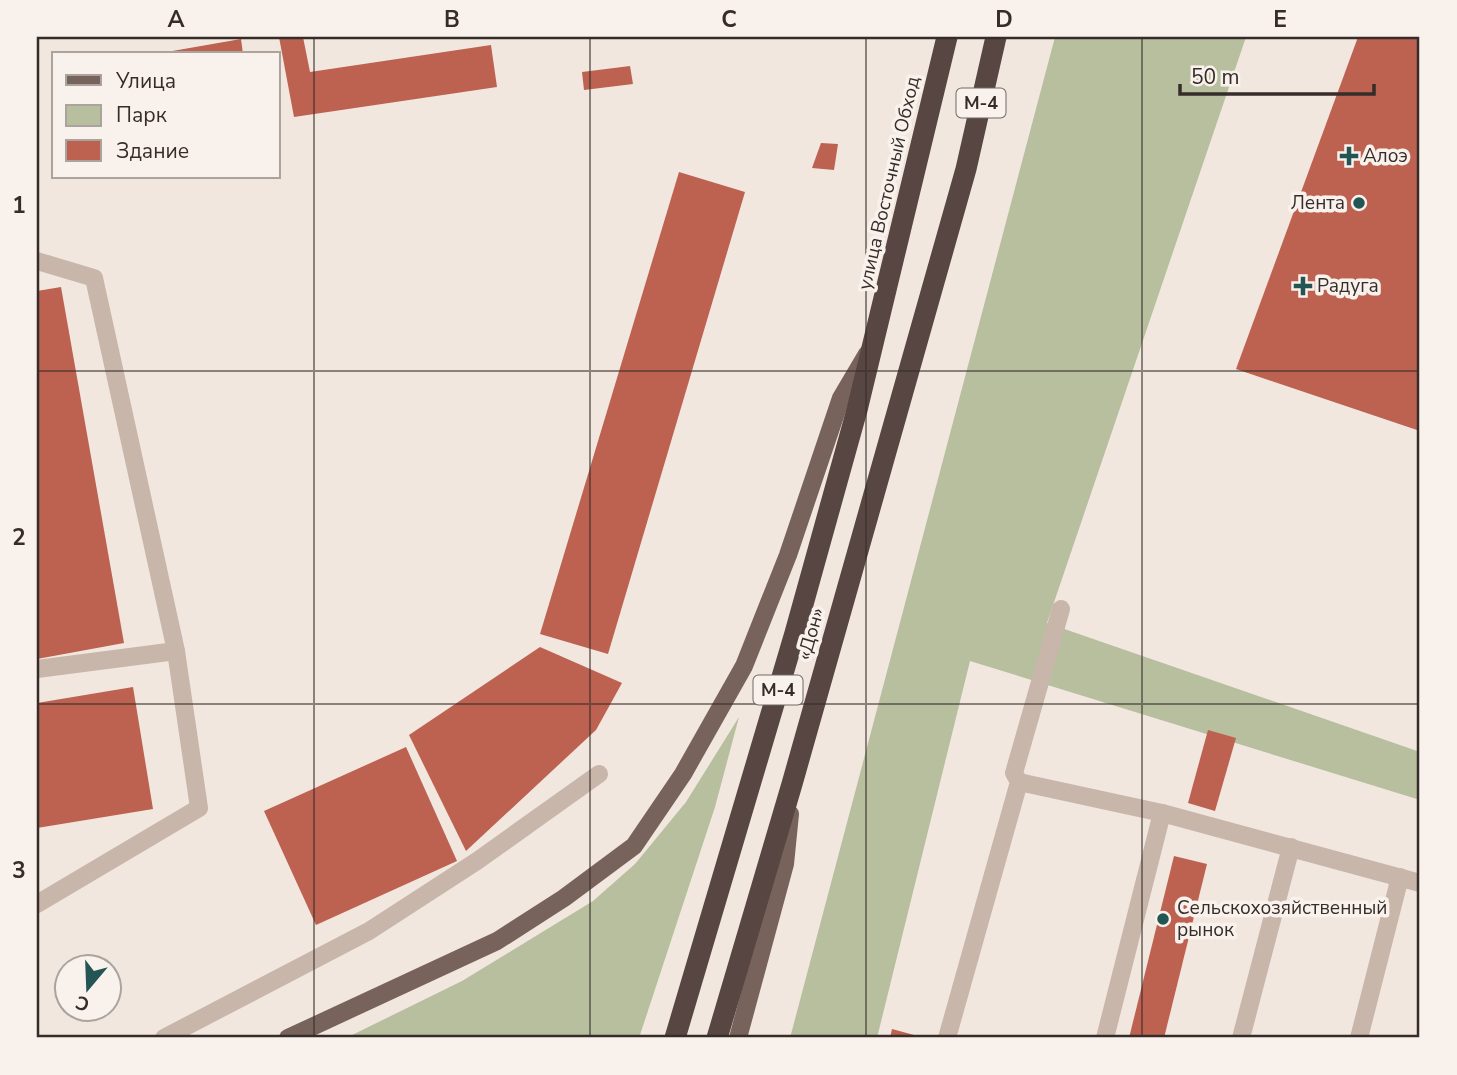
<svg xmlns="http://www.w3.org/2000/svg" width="1457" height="1075" font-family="'Nunito Sans',sans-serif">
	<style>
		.green { fill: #b7bf9f }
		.building { fill: #bd6151 }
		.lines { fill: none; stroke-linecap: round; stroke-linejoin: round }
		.minor { stroke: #c8b6ab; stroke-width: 18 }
		.major { stroke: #77635c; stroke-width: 18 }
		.highway { stroke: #574642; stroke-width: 21 }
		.grid { fill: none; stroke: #362d2a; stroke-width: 2; stroke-opacity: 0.55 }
		.poi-dot { fill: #225554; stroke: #f9f1eb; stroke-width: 2.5 }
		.labels { text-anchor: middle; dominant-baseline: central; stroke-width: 7; stroke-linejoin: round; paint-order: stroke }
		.shield { fill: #f9f1eb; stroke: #706864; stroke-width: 2 }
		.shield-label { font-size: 18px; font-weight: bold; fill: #362d2a }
		.poi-label { font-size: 19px; fill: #362d2a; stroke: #f9f1eb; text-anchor: start }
		.street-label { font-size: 19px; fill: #362d2a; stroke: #f9f1eb }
		.neatline { fill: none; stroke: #362d2a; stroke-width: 2.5 }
		.grid-label { font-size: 23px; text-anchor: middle; font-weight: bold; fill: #362d2a }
	</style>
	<rect width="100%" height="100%" fill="#f1e7de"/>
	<g class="green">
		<polygon points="1055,37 1246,37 1047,623 1420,752 1420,800 970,661 877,1038 790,1038"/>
		<polygon points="739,717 715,807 639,1038 346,1038 462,981 593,901 635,864 686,802"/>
	</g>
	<g class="building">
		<polygon points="279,37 303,37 310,72 491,45 497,87 294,117"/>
		<polygon points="1358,37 1420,37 1420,431 1236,369"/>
		<polygon points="241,39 243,54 161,54 161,53"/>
		<polygon points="630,66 633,84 584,90 582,72"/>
		<polygon points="821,143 838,144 834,170 812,168"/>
		<polygon points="679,172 745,192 608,654 540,634"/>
		<polygon points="61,287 124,643 37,659 37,291"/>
		<polygon points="540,647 622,683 596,730 466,851 409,735"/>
		<polygon points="133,687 153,809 37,828 37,703"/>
		<polygon points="1208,730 1236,738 1215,811 1188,803"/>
		<polygon points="406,747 457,861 316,925 264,811"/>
		<polygon points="1174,856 1207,864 1164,1038 1129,1038"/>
		<polygon points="892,1029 914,1035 913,1038 890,1038"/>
	</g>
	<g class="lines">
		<g class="minor">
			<polyline points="37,261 94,278 176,651 199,808 37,904"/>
			<polyline points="37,669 176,651"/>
			<polyline points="1019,782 1162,813 1420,883"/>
			<polyline points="164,1038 369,931 477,861 599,774"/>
			<polyline points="947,1038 1019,782 1014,773 1061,609"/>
			<polyline points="1105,1038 1162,813"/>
			<polyline points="1241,1038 1291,847"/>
			<polyline points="1359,1038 1400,877"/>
		</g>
		<g class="major">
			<polyline points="288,1038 497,941 564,898 634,846 683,774 744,666 788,555 841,398 867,354"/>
			<polyline points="738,1038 785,864 790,814"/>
		</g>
		<g class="highway">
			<polyline points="675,1038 795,633 857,410 947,37"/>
			<polyline points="717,1038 792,784 966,169 996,37"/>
		</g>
	</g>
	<path class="grid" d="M314,37V1038M590,37V1038M866,37V1038M1142,37V1038M37,371H1420M37,704H1420"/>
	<g class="poi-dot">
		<path d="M1345.5 145.5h7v7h7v7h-7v7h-7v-7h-7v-7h7z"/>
		<circle cx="1359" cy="203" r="7"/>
		<path d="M1299.5 275.5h7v7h7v7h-7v7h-7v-7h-7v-7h7z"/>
		<circle cx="1163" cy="919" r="7"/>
	</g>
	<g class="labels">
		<g class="shield">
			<rect x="956.5" y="88.5" width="49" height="29" rx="5"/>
			<rect x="753.5" y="675.5" width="49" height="29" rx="5"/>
		</g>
		<g class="shield-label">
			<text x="981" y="103">М-4</text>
			<text x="778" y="690">М-4</text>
		</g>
		<g class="poi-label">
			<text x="1363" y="156">Алоэ</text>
			<text x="1345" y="203" text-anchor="end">Лента</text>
			<text x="1317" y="286">Радуга</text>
			<text x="1177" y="908">Сельскохозяйственный<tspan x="1177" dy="22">рынок</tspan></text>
		</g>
		<g class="street-label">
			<text transform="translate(889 183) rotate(-77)">улица Восточный Обход</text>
			<text transform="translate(811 634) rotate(-74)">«Дон»</text>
		</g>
	</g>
	<rect width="1457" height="1075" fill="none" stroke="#f9f1eb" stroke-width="77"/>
	<rect x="52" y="52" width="228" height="126" fill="#f9f1eb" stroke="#aba39e" stroke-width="2"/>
	<rect x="66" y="75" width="35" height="10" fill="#77635c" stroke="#aba39e" stroke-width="2"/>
	<text x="116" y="88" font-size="21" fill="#362d2a">Улица</text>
	<rect x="66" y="105" width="35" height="21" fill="#b7bf9f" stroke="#aba39e" stroke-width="2"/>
	<text x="116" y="122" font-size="21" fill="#362d2a">Парк</text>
	<rect x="66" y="140" width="35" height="21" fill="#bd6151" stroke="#aba39e" stroke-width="2"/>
	<text x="116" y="158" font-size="21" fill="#362d2a">Здание</text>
	<g transform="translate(88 988) rotate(199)"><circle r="33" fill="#f9f1eb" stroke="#aba39e" stroke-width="2"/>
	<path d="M0-5L12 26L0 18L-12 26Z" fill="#225554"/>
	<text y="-10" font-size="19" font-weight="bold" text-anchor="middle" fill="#362d2a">С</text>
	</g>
	<path d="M1180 84v10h194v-10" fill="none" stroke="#362d2a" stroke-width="3.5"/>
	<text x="1191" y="84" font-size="21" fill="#362d2a" stroke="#f9f1eb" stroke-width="5" paint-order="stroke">50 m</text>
	<rect x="38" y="38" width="1380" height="998" class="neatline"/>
	<g class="grid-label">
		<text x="176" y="27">A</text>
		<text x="452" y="27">B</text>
		<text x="729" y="27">C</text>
		<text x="1004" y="27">D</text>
		<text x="1280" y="27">E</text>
		<text x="19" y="213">1</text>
		<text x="19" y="545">2</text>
		<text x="19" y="878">3</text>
	</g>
</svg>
